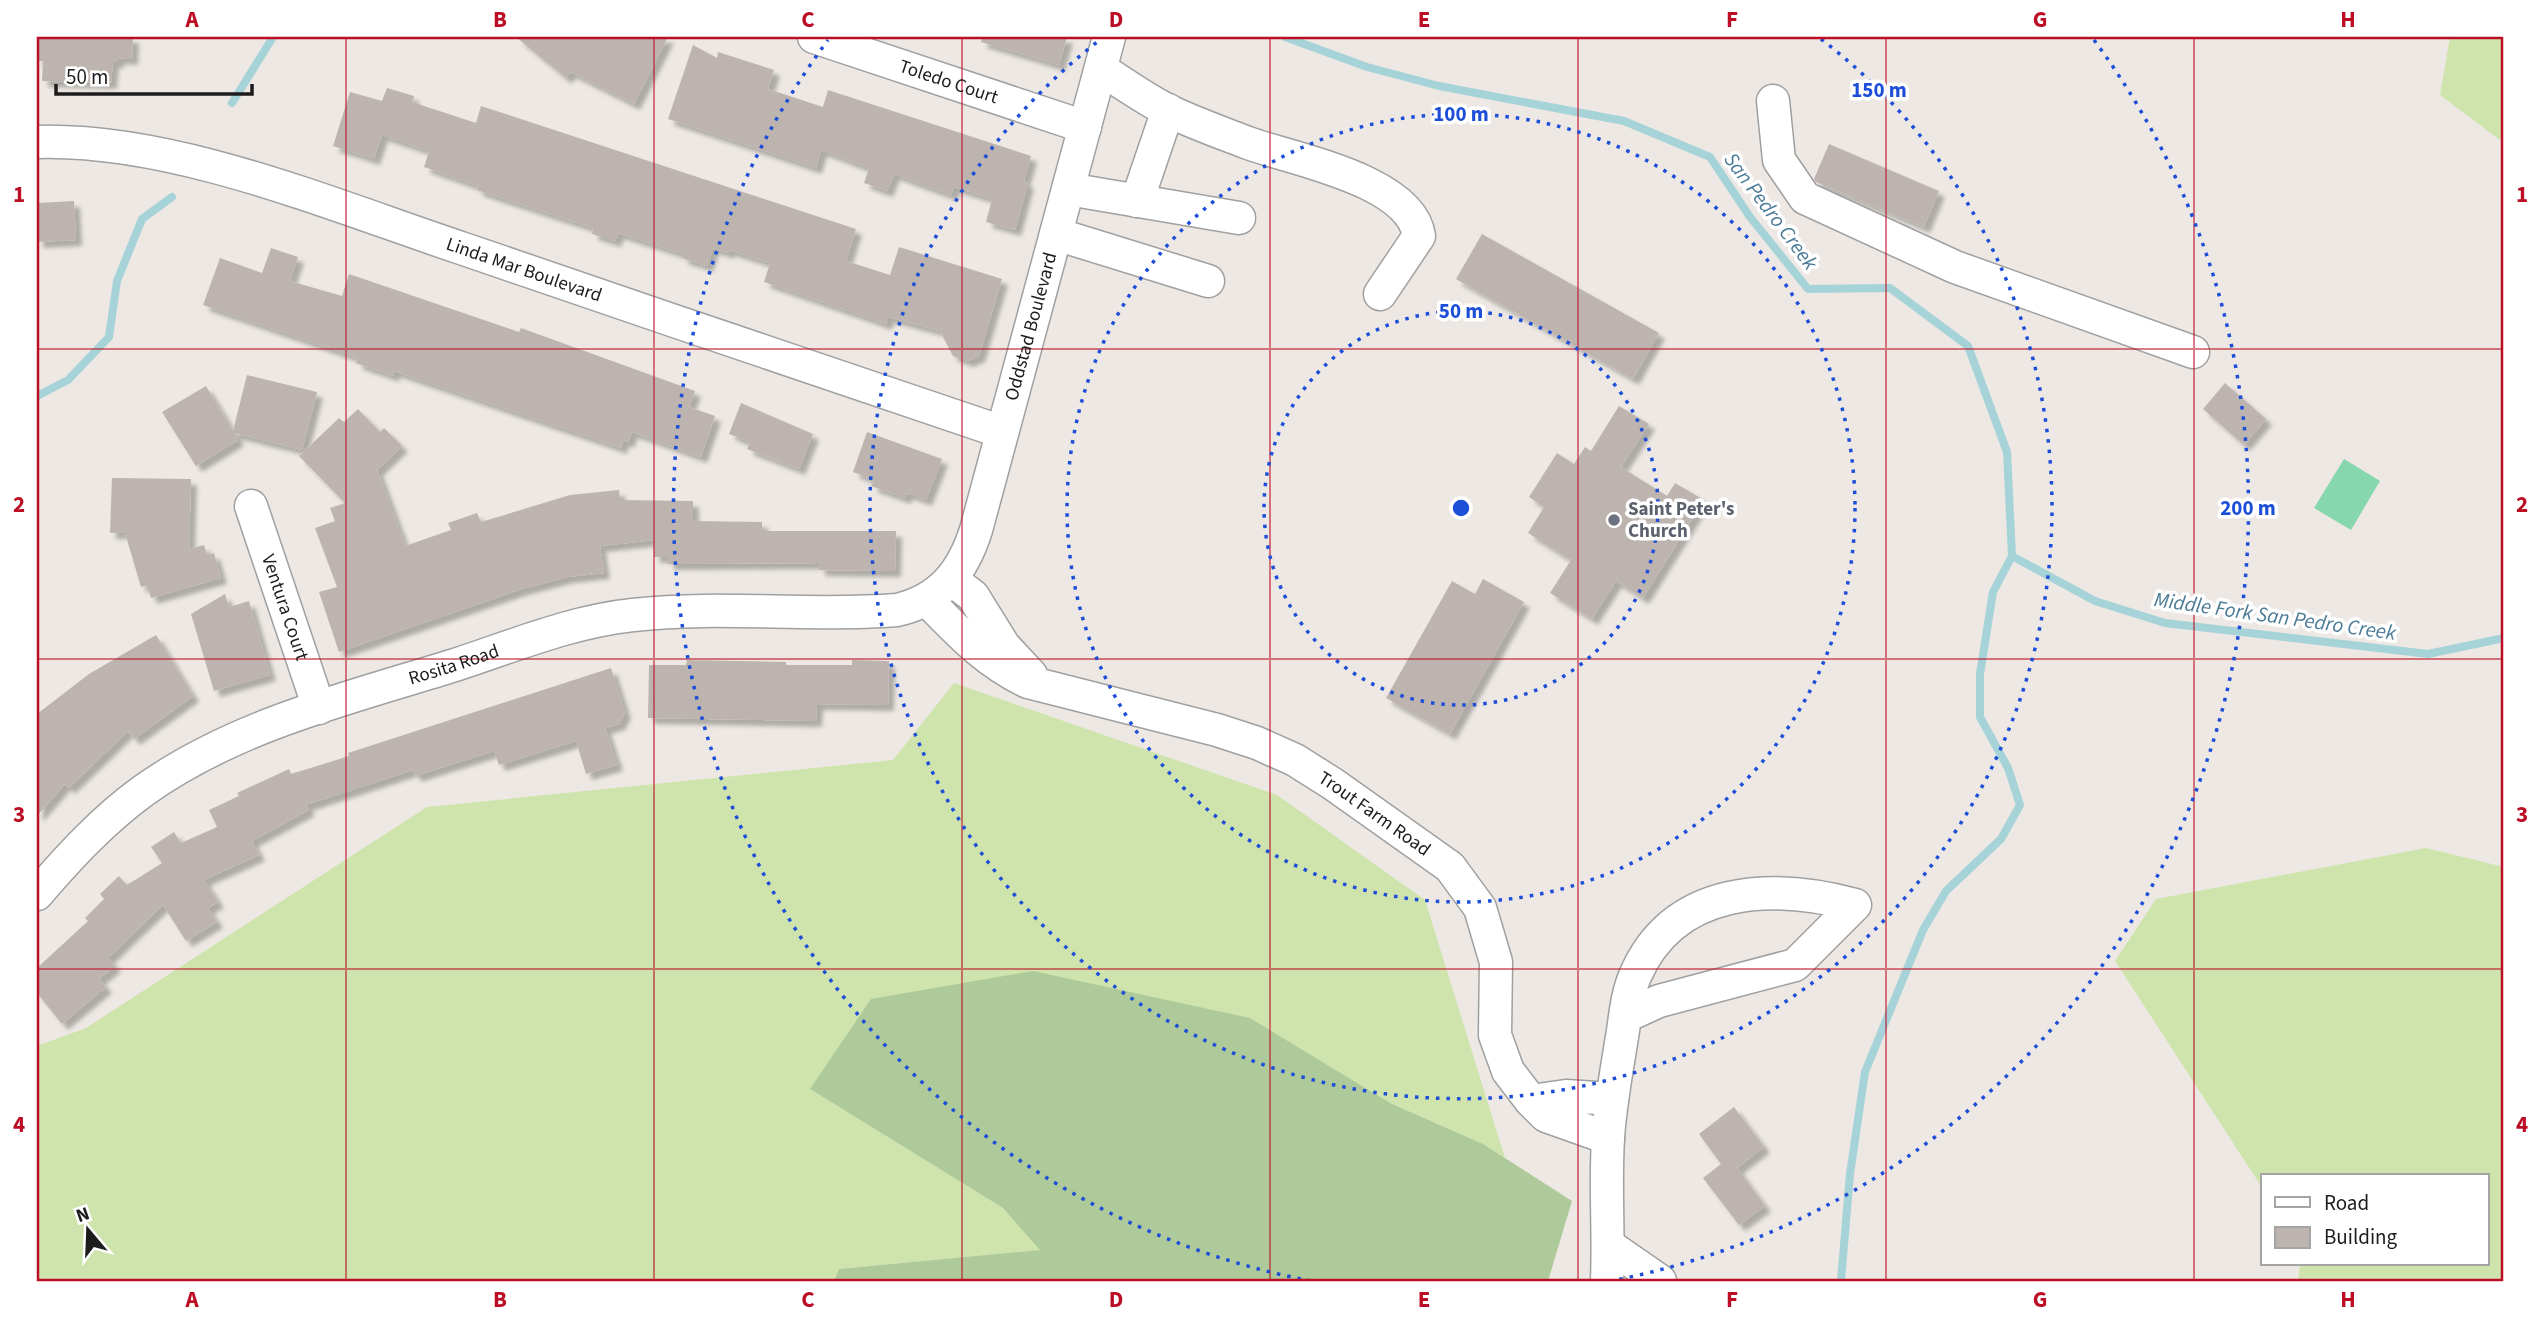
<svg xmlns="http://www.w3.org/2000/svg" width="2541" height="1318" font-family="'Source Sans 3',sans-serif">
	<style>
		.grass { fill: #cfe4ac }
		.forest { fill: #aeca9a }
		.pitch { fill: #86d7ad }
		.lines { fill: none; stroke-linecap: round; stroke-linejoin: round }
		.stream { stroke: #a6d3d8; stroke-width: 8 }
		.building { fill: #bdb4b0; filter: url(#shadow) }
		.minor-casing { stroke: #a0a0a0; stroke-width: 35 }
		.minor { stroke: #fff; stroke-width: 32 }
		.grid { fill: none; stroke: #bb0e24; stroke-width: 2; stroke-opacity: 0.55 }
		.ring { fill: none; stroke: #1d4ed8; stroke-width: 3.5; stroke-dasharray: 3.5 7 }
		.worship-dot { fill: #6b7280; stroke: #fff; stroke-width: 2.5 }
		.labels { text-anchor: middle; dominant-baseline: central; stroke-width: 7; stroke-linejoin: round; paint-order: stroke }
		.street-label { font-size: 19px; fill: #1c1c1c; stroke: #fff }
		.worship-label { font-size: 19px; font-weight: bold; fill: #5b616d; stroke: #fff; text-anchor: start }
		.water-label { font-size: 21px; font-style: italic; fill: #4a7a96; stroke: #fff }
		.centre { fill: #1d4ed8; stroke: #fff; stroke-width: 3.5 }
		.ring-label { font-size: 21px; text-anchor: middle; font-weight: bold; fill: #1d4ed8; stroke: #fff; stroke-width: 7; stroke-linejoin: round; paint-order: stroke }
		.neatline { fill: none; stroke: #bb0e24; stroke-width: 2.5 }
		.grid-label { font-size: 23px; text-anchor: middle; font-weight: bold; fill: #bb0e24 }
	</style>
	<defs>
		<filter id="shadow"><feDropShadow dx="6" dy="6" stdDeviation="2" flood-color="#0004"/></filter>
	</defs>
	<rect width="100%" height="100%" fill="#ede8e3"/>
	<g class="grass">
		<polygon points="2450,37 2504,37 2504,143 2440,95"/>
		<polygon points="954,683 1277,795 1425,900 1505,1158 1483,1144 1390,1103 810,1089 1003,1208 1041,1250 839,1269 834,1281 37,1281 37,1046 86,1028 427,807 893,760"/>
		<polygon points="2426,848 2504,867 2504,1281 2298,1281 2300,1264 2487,1264 2487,1176 2263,1176 2263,1189 2115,961 2156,899"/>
	</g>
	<polygon class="forest" points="1033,971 1250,1018 1390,1103 1483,1144 1572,1201 1548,1281 834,1281 839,1269 1040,1250 1003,1208 810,1089 871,999"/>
	<polygon class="pitch" points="2344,459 2380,481 2351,530 2314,508"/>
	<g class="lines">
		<g class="stream">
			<polyline points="1285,37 1367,67 1439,86 1624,121 1710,157 1750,217 1808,289 1890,288 1968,346 2007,452 2012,556"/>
			<polyline points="232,103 273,37"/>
			<polyline points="37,396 68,380 109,337 117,281 142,219 172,197"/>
			<polyline points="2012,556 2095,601 2165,623 2428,654 2504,638"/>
			<polyline points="1841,1281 1850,1174 1865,1072 1923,930 1946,891 2001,839 2020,805 2008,768 1980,717 1980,674 1993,592 2012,556"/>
		</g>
	</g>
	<g class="building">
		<polygon points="37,37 133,37 132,59 118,58 118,62 113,62 111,83 42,81 43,61 37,61"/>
		<polygon points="516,37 668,37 634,104 570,72 566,78"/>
		<polygon points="982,37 1067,37 1059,65 981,42"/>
		<polygon points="693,45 717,58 718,52 774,70 768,89 823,107 828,90 1031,156 1024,181 1028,183 1015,230 986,222 992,199 954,187 951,195 894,174 887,191 864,183 869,168 821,150 816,168 668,119"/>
		<polygon points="387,88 414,96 412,102 476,123 481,106 856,229 846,261 890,275 899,247 1002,279 979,356 968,361 953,356 940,331 888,317 886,324 764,282 770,263 729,250 728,253 713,248 707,266 682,258 683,254 618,233 615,241 592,234 593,228 477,190 478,186 424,167 429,151 382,135 374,159 333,146 350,92 382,101"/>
		<polygon points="1829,144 1939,191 1924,227 1816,182 1814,179"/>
		<polygon points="74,201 76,240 37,242 37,203"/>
		<polygon points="1482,234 1659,333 1633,379 1456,279"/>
		<polygon points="271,248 298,257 290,281 342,296 349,274 519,332 521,328 695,391 689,407 715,416 701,457 632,432 628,442 623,440 621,448 394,371 393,376 356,363 358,358 203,305 220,258 262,273"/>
		<polygon points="247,375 317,392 302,450 234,433 238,440 196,466 162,412 206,386 233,431"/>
		<polygon points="2225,383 2266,419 2244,445 2203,409"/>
		<polygon points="741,403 813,434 799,469 747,449 750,442 729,434"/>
		<polygon points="1619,406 1649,424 1621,467 1667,496 1675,483 1704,500 1643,598 1616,581 1592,619 1550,593 1571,560 1528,533 1544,507 1529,497 1557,453 1574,464 1585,447 1591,451"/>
		<polygon points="358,409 380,432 384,428 402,446 377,470 405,546 451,530 448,523 477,513 481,522 570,495 619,490 620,500 693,501 693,521 762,522 762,531 896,531 895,571 819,570 819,563 668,564 668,557 654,557 654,540 600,546 604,573 568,577 522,589 339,652 319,592 337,587 315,528 335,521 330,508 345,503 299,456 339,418 344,422"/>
		<polygon points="867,432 942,459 926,500 907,493 905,498 871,486 874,480 853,472"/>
		<polygon points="112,478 191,479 189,549 204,545 207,555 214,553 221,578 151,598 147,585 141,587 125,533 110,533"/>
		<polygon points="1483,579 1524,602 1450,734 1386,698 1452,581 1475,594"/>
		<polygon points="225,594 229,607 249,601 270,675 214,691 191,614"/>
		<polygon points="156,635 193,696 134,739 128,731 69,788 65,784 37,816 37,714 89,674"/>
		<polygon points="687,660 786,662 786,665 852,665 852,660 889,661 888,705 817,704 816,721 648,718 649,665 686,665"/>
		<polygon points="611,668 625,713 619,724 605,728 617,765 586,774 576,741 499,765 494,751 415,776 413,770 306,805 309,810 252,841 259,855 204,880 218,902 208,908 217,922 186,941 163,905 108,958 115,966 99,979 106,987 62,1024 37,993 37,968 88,921 85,918 104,899 100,894 119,876 127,885 162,863 151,847 174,832 181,843 217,827 209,810 239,796 237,793 289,769 291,774 349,756 348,753"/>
		<polygon points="1734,1107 1764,1147 1737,1168 1765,1206 1739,1225 1703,1178 1721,1164 1699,1134"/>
	</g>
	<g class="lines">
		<defs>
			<g id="minor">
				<path id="s1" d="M814,37L1085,127"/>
				<path d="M1101,69C1123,83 1145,99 1169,111C1194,123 1222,133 1248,143C1292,159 1411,180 1419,236L1380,294"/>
				<polyline points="1773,101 1779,160 1805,198 1955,267 2193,352"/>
				<path id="s2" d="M37,142C174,138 332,205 461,248C641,310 822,371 1002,432"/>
				<polyline points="1068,189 1239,218"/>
				<polyline points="1137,201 1168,110"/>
				<polyline points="1056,234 1208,281"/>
				<path id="s3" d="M251,506L319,708"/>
				<polyline points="952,580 973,596 1004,646 1031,675"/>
				<path id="s4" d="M928,601C959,633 987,663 1028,682L1217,730L1257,743L1295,760L1333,784L1450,867L1480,908L1496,962L1495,1035L1508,1071L1531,1101"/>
				<path id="s5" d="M37,894C69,857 103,820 143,791C235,725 349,698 455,665C513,646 573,621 633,615C721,605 809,617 897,610C941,600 963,571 976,530L1109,37"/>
				<polyline points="1608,1138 1546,1116 1531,1101 1566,1096 1612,1099"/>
				<polyline points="1608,1245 1660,1281"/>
				<path d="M1607,1281C1609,1234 1605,1186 1608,1138C1610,1106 1616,1075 1621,1043C1625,1022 1626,996 1635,976C1674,885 1773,883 1855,905L1795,965L1659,1001L1626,1016"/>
			</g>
		</defs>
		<use href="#minor" class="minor-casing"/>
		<use href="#minor" class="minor"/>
	</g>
	<path class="grid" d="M346,37V1281M654,37V1281M962,37V1281M1270,37V1281M1578,37V1281M1886,37V1281M2194,37V1281M37,349H2504M37,659H2504M37,969H2504"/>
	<g class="ring">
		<circle cx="1461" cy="508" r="197"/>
		<circle cx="1461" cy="508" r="394"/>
		<path d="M1821 39A591 591 0 1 1 1101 39"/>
		<path d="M1311 1281A787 787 0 0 1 828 40M2094 40A787 787 0 0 1 1611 1281"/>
	</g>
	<circle class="worship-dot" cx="1614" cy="520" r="7"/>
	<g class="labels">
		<g class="street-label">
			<text stroke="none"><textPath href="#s1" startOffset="142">Toledo Court</textPath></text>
			<text stroke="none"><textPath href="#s2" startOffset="506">Linda Mar Boulevard</textPath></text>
			<text stroke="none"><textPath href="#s5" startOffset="1265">Oddstad Boulevard</textPath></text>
			<text stroke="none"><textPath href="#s3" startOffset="107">Ventura Court</textPath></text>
			<text stroke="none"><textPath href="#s5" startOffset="485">Rosita Road</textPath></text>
			<text stroke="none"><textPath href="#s4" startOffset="504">Trout Farm Road</textPath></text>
		</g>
		<g class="worship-label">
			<text x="1628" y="509">Saint Peter's<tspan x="1628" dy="22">Church</tspan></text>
		</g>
		<g class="water-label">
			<text transform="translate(1771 211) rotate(53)">San Pedro Creek</text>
			<text transform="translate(2275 616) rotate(8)">Middle Fork San Pedro Creek</text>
		</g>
	</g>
	<circle cx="1461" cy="508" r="10" class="centre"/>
	<g class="ring-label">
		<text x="1879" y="97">150 m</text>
		<text x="1461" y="121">100 m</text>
		<text x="1461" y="318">50 m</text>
		<text x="2248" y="515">200 m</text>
	</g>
	<rect width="2541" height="1318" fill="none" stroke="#ffffff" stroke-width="77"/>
	<rect x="2261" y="1174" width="228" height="91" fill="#ffffff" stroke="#a4a4a4" stroke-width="2"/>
	<rect x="2275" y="1197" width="35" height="10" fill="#ffffff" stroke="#a4a4a4" stroke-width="2"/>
	<text x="2324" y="1210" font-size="21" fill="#1c1c1c">Road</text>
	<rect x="2275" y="1227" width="35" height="21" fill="#bdb4b0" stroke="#a4a4a4" stroke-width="2"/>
	<text x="2324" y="1244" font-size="21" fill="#1c1c1c">Building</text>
	<g transform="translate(88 1230) rotate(341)" stroke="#ffffff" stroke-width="5" paint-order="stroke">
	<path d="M0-5L12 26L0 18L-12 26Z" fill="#1c1c1c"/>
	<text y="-10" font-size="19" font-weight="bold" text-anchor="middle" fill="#1c1c1c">N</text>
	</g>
	<path d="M56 84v10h196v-10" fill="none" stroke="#1c1c1c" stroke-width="3.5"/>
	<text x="66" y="84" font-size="21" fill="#1c1c1c" stroke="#ffffff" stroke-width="5" paint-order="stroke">50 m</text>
	<rect x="38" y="38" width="2464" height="1242" class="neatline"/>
	<g class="grid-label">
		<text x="192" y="27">A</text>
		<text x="500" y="27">B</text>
		<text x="808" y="27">C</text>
		<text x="1116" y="27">D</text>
		<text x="1424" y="27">E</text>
		<text x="1732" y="27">F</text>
		<text x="2040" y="27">G</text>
		<text x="2348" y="27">H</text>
		<text x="19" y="202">1</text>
		<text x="2522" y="202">1</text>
		<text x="19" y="512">2</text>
		<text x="2522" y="512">2</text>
		<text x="19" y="822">3</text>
		<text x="2522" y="822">3</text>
		<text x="19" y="1132">4</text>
		<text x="2522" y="1132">4</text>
		<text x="192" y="1307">A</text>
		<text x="500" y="1307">B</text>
		<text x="808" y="1307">C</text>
		<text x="1116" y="1307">D</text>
		<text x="1424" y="1307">E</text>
		<text x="1732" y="1307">F</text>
		<text x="2040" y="1307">G</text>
		<text x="2348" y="1307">H</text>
	</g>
</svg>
